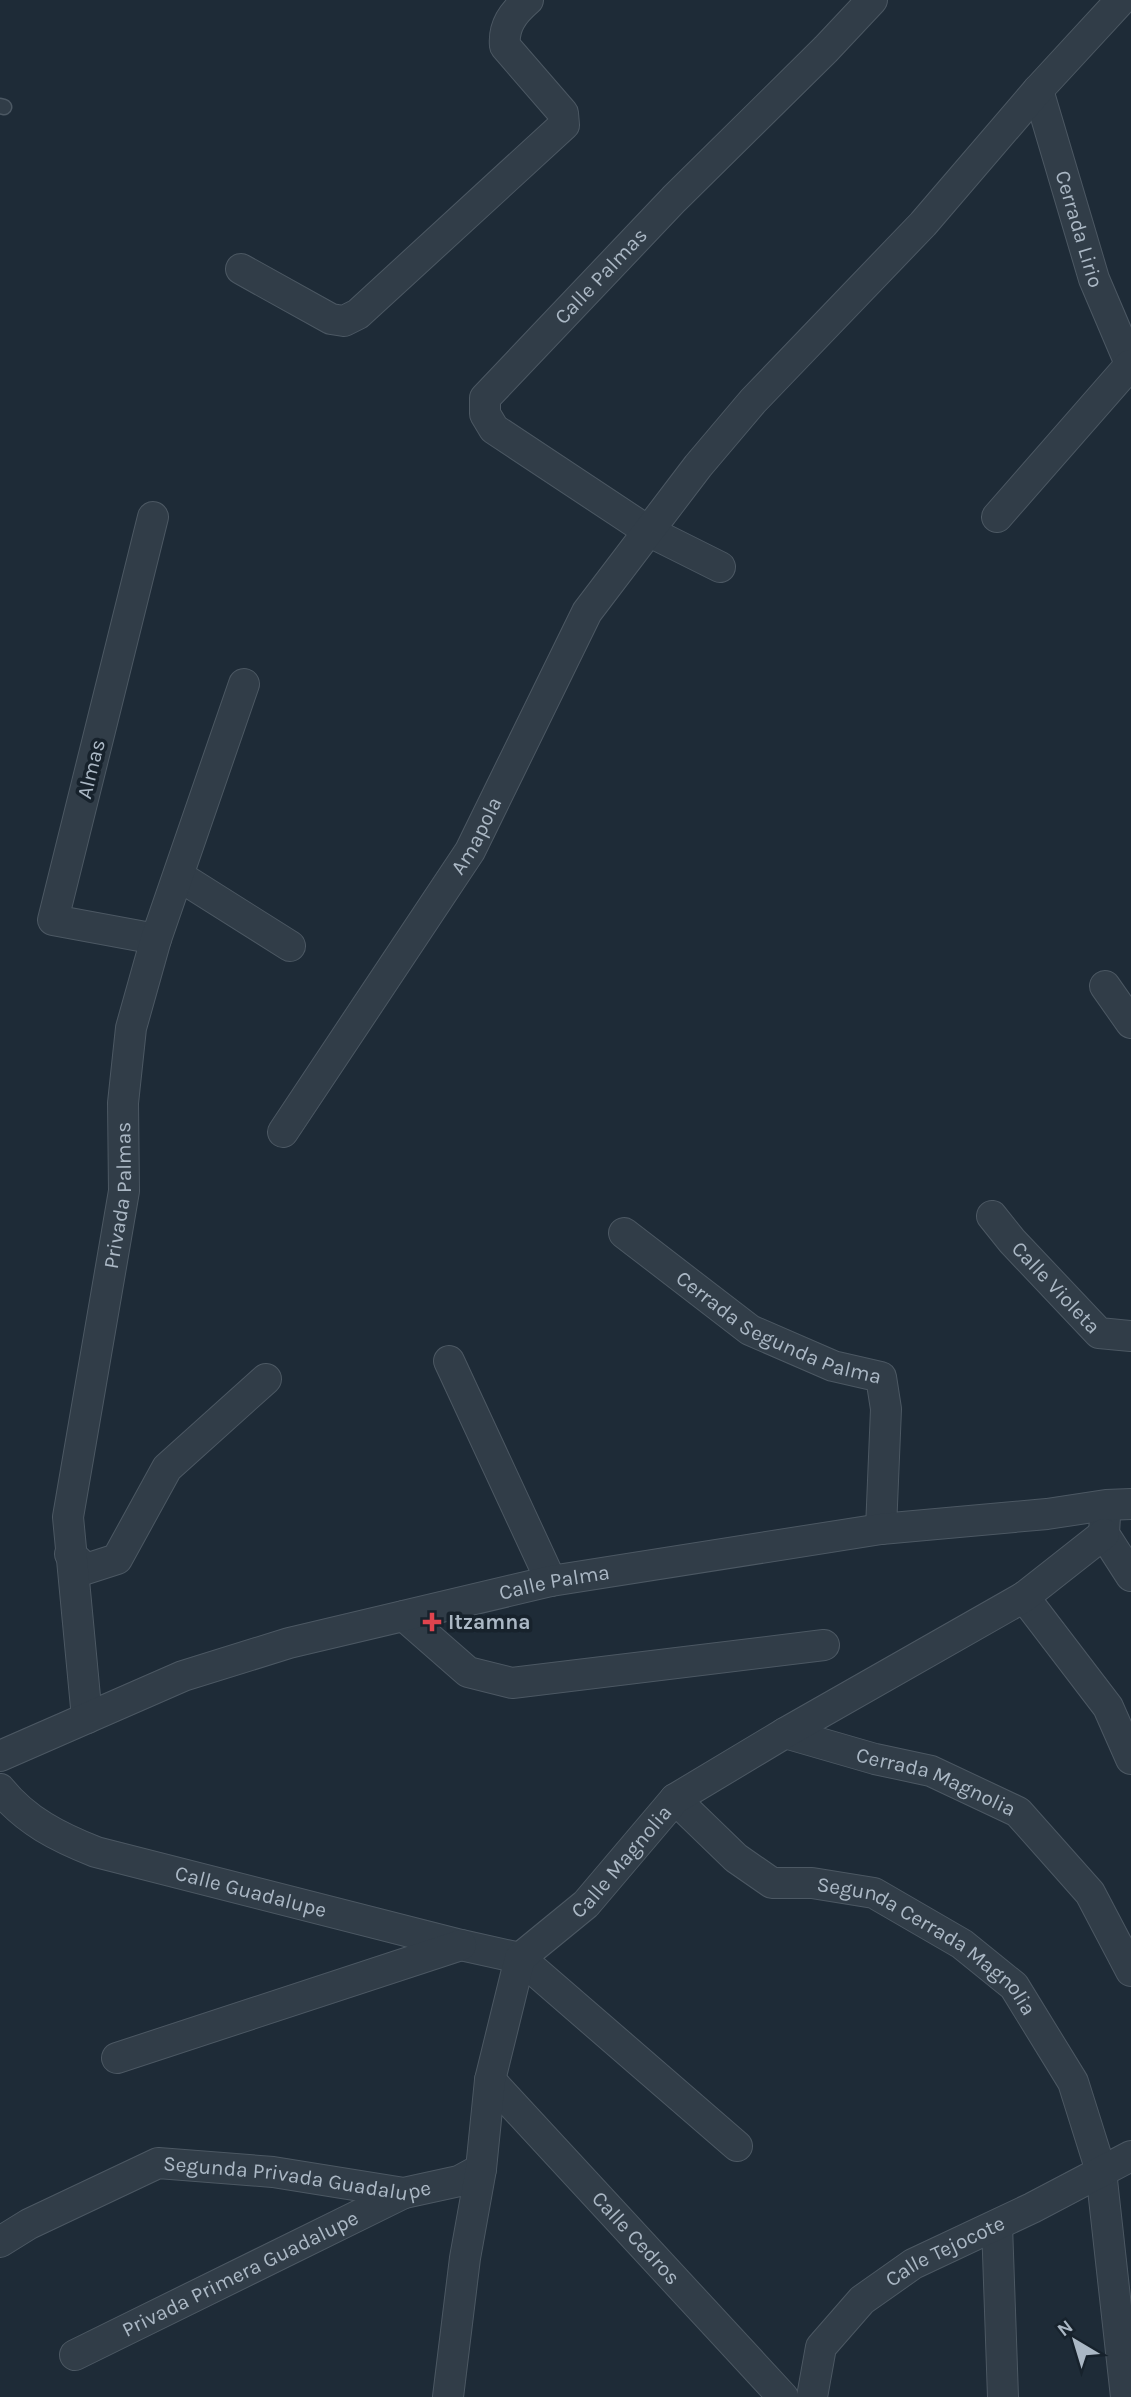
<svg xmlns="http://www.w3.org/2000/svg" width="1131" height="2397" font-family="Karla,sans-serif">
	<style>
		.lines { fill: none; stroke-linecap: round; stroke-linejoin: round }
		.lane-casing { stroke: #4c5863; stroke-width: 17 }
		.street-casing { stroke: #4c5863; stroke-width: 32 }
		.lane { stroke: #313d48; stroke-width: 14 }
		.street { stroke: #313d48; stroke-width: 30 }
		.health-dot { fill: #e0444e; stroke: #17222c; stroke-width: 2.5 }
		.labels { text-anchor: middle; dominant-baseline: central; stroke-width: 7; stroke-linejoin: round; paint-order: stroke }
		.street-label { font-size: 21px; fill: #abb8c5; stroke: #17222c }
		.poi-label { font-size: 21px; font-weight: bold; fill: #abb8c5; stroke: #17222c; text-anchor: start }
	</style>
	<rect width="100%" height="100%" fill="#1e2b37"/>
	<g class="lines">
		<defs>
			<polyline id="lane" points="0,106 4,107"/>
			<g id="street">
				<path id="s1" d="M1038,90L1094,279L1131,366"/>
				<path d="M241,269L331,319L344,321L358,314L564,125L563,113L505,46C503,26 513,13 528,0"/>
				<polyline points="153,517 53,920 156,939"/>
				<polyline points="997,517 1130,365"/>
				<path id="s2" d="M720,567L648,531L494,429L485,414V398L674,199L826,49L872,0"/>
				<polyline points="179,876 290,946"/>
				<polyline points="1105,986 1131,1023"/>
				<path id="s3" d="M283,1132L470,851L587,612L698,466L753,401L923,224L1038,90L1121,0"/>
				<path id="s4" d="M992,1216L1012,1241L1099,1333L1131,1336"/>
				<path id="s5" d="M624,1233L750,1330L833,1366L881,1377L886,1409L881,1529"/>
				<polyline points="449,1361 551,1581"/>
				<polyline points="1105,1516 1104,1534 1131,1576"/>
				<polyline points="70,1554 86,1569 117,1559 167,1468 266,1379"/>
				<polyline points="1024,1597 1108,1707 1131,1759"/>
				<polyline points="404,1616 468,1672 512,1683 824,1645"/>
				<path id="s6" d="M87,1718L68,1517L124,1191L123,1103L131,1028L156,939L244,684"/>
				<path id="s7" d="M785,1733L875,1759L931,1771L1018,1812L1090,1893L1131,1971"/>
				<path id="s8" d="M0,1756L183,1676L289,1643L551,1581L881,1529L1047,1514L1106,1505L1131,1504"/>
				<path id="s9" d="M0,1789C26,1821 58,1837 96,1852L461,1945L520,1958L737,2146"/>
				<path id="s10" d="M675,1799L736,1858L772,1883H812L874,1893L962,1944L1014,1986L1073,2082L1101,2171L1126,2397"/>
				<polyline points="117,2058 461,1945"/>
				<path id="s11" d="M490,2080L783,2397"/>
				<polyline points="997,2225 1003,2397"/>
				<path id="s12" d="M0,2242L29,2224L158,2163L273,2172L404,2193L459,2181L481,2169"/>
				<path id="s13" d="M75,2355L404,2193"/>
				<path id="s14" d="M448,2397L465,2258L481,2169L490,2080L520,1958L586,1904L675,1799L785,1733L1024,1597L1104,1534"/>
				<path id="s15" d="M812,2397L821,2347L862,2300L913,2264L1032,2208L1131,2156"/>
			</g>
		</defs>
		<use href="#lane" class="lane-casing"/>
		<use href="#street" class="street-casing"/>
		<use href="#lane" class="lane"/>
		<use href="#street" class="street"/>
	</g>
	<path class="health-dot" d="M428.5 1611.5h7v7h7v7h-7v7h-7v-7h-7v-7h7z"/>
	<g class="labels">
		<g class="street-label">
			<text stroke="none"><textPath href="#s1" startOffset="145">Cerrada Lirio</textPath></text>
			<text stroke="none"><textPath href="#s2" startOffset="467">Calle Palmas</textPath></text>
			<text transform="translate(91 769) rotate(-76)">Almas</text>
			<text stroke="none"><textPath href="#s3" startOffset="354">Amapola</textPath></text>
			<text stroke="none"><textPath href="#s6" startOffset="528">Privada Palmas</textPath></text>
			<text stroke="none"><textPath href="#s4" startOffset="96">Calle Violeta</textPath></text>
			<text stroke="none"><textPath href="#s5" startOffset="184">Cerrada Segunda Palma</textPath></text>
			<text stroke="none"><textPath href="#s8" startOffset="583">Calle Palma</textPath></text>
			<text stroke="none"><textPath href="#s7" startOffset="159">Cerrada Magnolia</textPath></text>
			<text stroke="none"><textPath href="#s14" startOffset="586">Calle Magnolia</textPath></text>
			<text stroke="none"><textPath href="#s9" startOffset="276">Calle Guadalupe</textPath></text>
			<text stroke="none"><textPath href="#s10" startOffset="303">Segunda Cerrada Magnolia</textPath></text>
			<text stroke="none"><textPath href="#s12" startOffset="317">Segunda Privada Guadalupe</textPath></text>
			<text stroke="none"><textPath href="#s11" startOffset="215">Calle Cedros</textPath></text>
			<text stroke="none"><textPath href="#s15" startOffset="210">Calle Tejocote</textPath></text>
			<text stroke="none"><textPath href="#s13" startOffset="184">Privada Primera Guadalupe</textPath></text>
		</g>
		<g class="poi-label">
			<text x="448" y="1622">Itzamna</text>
		</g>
	</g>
	<g transform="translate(1075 2341) rotate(322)" stroke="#17222c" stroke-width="5" paint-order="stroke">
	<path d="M0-5L12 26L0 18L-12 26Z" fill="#abb8c5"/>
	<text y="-10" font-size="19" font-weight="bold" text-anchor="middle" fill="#abb8c5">N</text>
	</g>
</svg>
